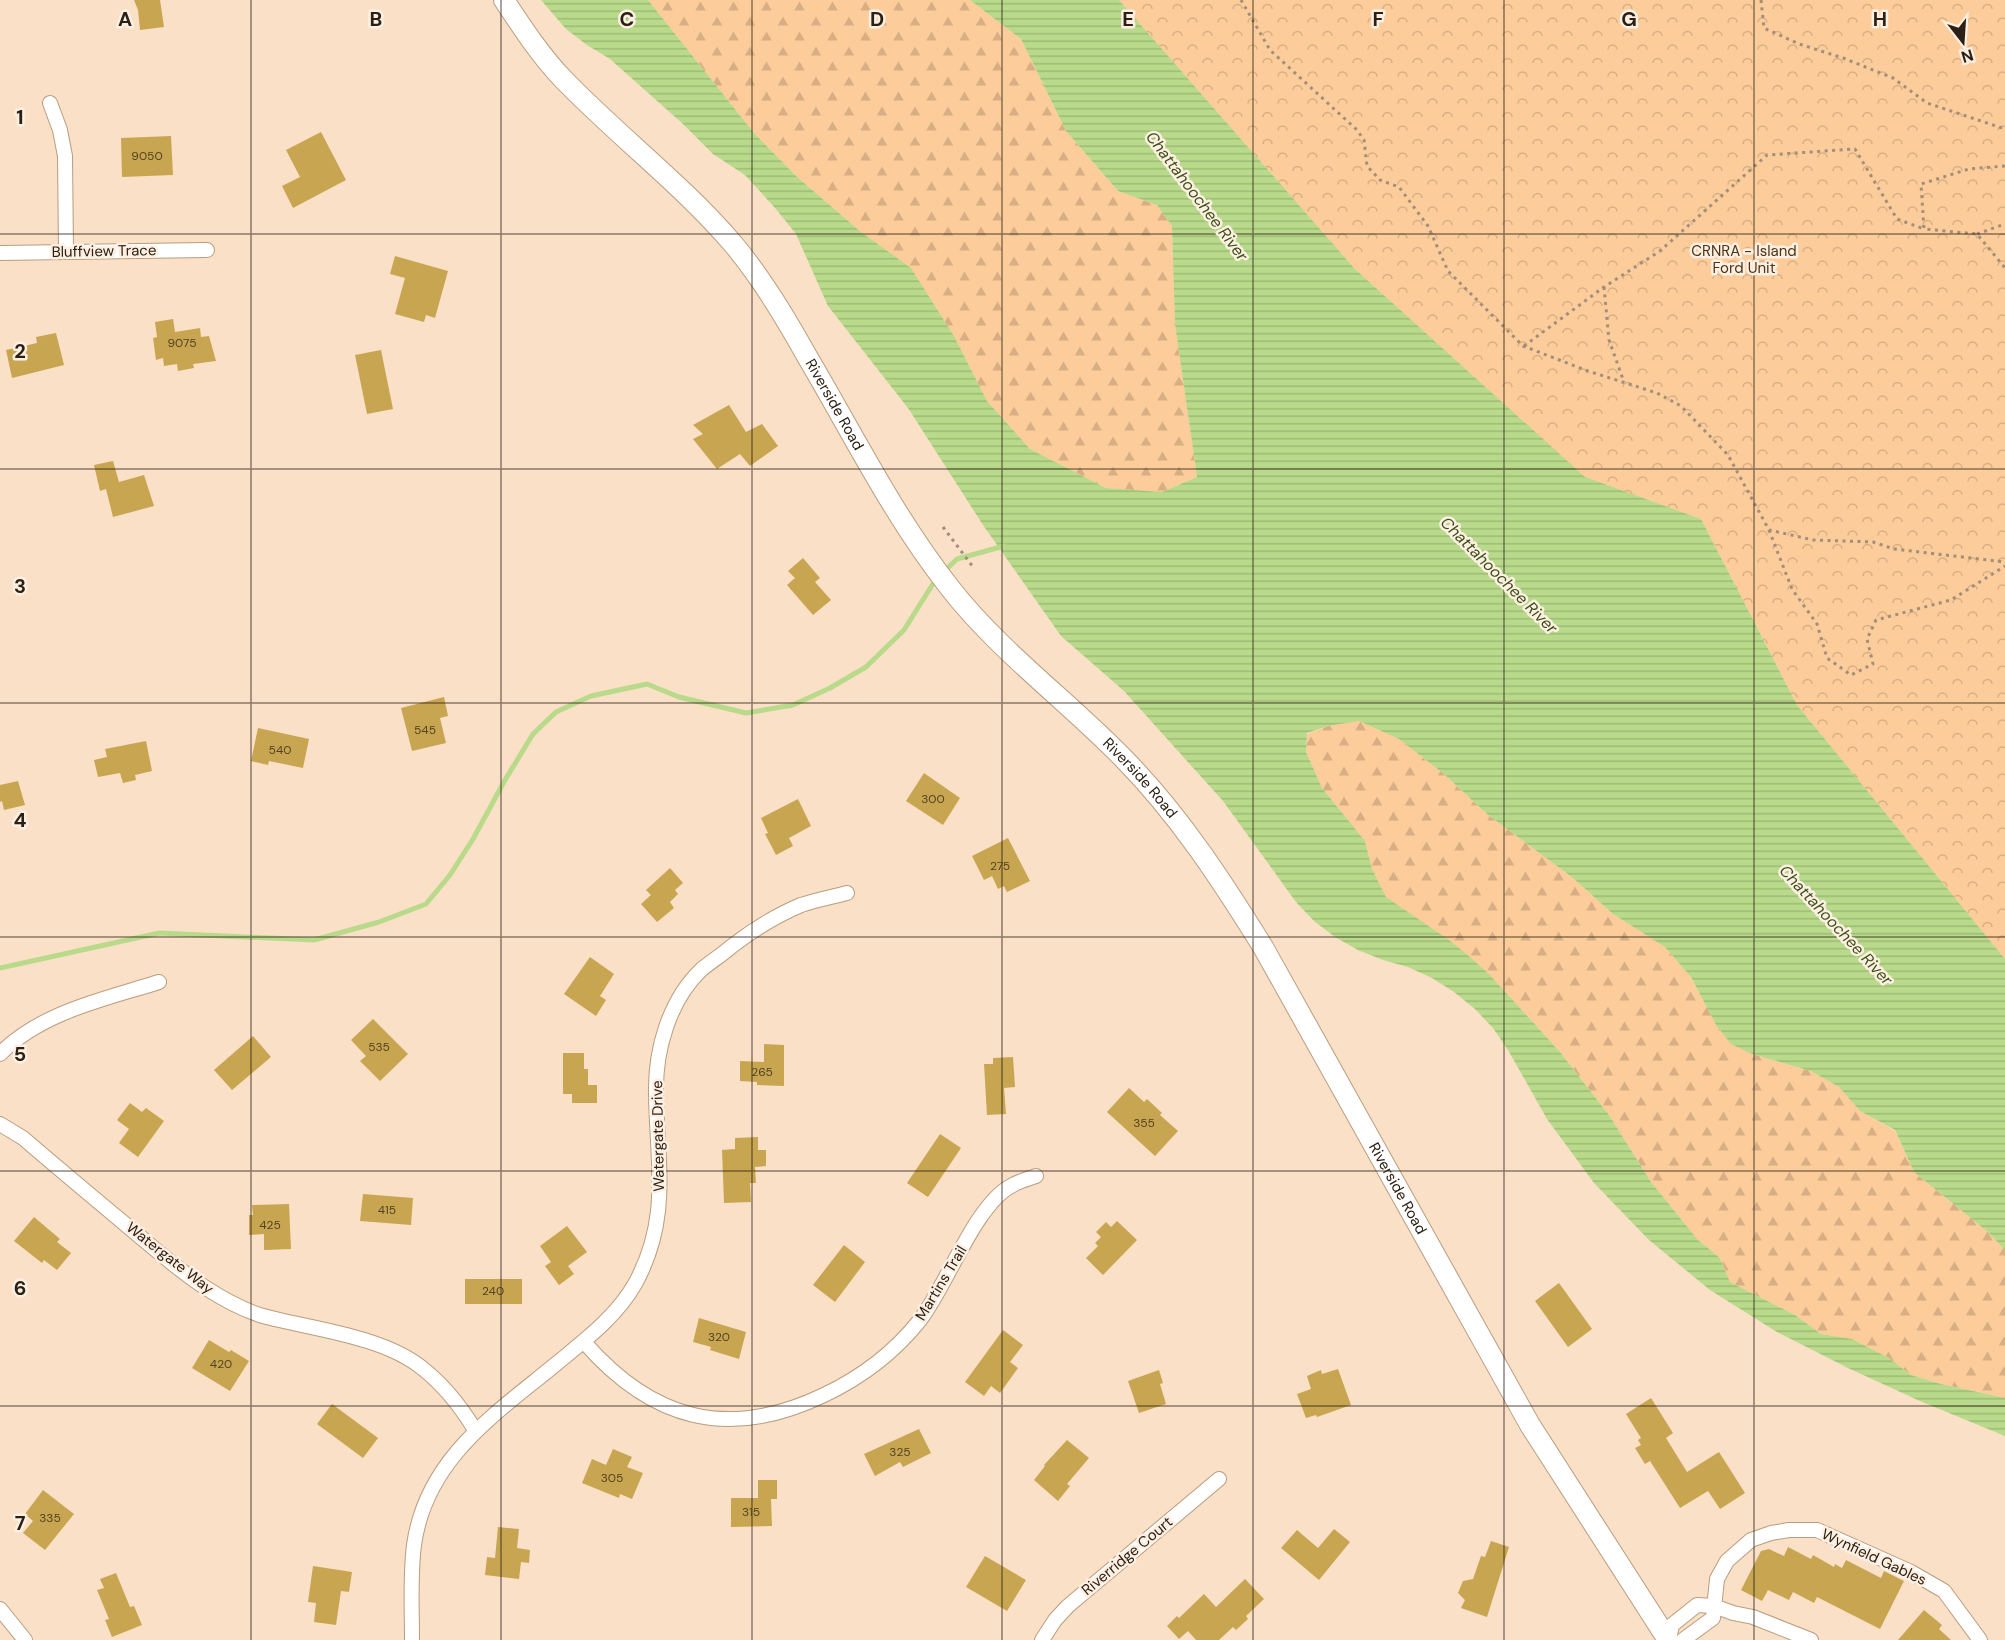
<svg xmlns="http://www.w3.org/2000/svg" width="2005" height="1640" font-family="'DM Sans',sans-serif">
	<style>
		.forest { fill: url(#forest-firs) }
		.park { fill: url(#park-crowns) }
		.water { fill: url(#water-rules) }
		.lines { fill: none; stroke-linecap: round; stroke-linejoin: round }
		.stream { stroke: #b8da8a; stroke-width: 5 }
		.building { fill: #c8a651 }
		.street-casing { stroke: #ba9c7e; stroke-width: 16 }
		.secondary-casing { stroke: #ba9c7e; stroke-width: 22 }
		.path { stroke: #a28e7b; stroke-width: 3; stroke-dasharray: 3 4.5; stroke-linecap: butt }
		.street { stroke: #fff; stroke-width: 14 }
		.secondary { stroke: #fff; stroke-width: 20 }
		.grid { fill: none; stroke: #2c2014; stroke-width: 1.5; stroke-opacity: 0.55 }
		.labels { text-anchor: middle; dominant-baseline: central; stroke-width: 5; stroke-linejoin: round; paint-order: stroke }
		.number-label { font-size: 12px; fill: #534223 }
		.street-label { font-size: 15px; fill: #2c2014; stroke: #fdf0e3 }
		.park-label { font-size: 15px; fill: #4c3316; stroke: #fdf0e3 }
		.water-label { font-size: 16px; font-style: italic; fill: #3a4f17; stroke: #fdf0e3 }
		.grid-label { font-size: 20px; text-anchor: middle; font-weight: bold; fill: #2c2014; stroke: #fdf0e3; stroke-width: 5; stroke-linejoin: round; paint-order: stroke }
	</style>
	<defs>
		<pattern id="forest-firs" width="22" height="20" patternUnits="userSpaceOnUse" patternTransform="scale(1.5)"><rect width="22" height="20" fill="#fccc9a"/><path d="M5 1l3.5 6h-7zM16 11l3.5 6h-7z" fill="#d8af84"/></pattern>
		<pattern id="park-crowns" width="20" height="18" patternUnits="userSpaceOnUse" patternTransform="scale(1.5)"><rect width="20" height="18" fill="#fccc9a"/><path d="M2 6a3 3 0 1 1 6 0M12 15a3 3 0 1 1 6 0" fill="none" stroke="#d8af84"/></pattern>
		<pattern id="water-rules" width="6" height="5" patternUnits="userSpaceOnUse" patternTransform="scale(1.5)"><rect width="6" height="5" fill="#b8da8a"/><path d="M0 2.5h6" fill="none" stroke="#9ebb76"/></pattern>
	</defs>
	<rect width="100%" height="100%" fill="#fae0c7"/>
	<g class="forest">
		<polygon points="648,0 970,0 1021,39 1066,131 1118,191 1157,205 1172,226 1175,324 1197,477 1162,492 1106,488 1030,449 987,401 954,336 911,269 861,232 796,176 754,133"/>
		<polygon points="1359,721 1399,739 1444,774 1487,814 1573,878 1613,914 1665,947 1691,977 1716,1025 1752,1054 1811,1071 1839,1087 1860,1111 1895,1131 1914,1172 1988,1232 2005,1250 2005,1398 1941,1384 1911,1375 1889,1358 1852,1339 1821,1334 1795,1315 1730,1282 1720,1258 1698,1240 1651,1182 1609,1115 1560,1052 1489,974 1469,956 1386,897 1372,869 1365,841 1322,788 1306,752 1307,734 1328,726"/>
	</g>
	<polygon class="park" points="1119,0 2005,0 2005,959 1797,705 1701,519 1585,478 1355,269"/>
	<polygon class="water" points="541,0 648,0 754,133 796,176 861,232 911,268 954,336 987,401 1030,449 1106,488 1162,492 1197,477 1175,324 1172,226 1157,205 1118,191 1066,131 1021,39 970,0 1119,0 1355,269 1585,477 1701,519 1797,705 2005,959 2005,1250 1988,1232 1914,1172 1895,1130 1860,1111 1839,1087 1811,1071 1752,1054 1731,1044 1716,1025 1691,977 1665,947 1613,914 1573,878 1487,814 1444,774 1399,739 1359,721 1328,726 1307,733 1306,752 1322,788 1365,841 1372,869 1386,897 1449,940 1469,956 1489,974 1560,1052 1609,1115 1651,1182 1698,1240 1720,1258 1730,1282 1795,1315 1821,1334 1852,1339 1889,1358 1911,1375 1941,1384 2005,1398 2005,1436 1920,1401 1848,1368 1777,1332 1710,1290 1649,1240 1594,1183 1547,1119 1508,1050 1493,1028 1475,1009 1454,992 1432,978 1408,967 1383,960 1358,950 1335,937 1314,921 1296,902 1223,801 1124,691 1061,636 983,525 908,408 828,306 796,234 776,209 745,175 713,154 683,124 610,59 587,45 566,29"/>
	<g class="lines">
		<polyline class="stream" points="0,968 159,933 314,940 379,922 426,904 450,875 473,839 505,780 533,734 556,712 591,696 647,684 679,697 746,713 793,705 830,688 866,667 904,630 936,579 957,559 1004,546"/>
	</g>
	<g class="building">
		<polygon points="134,0 160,0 164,27 140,30 138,10"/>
		<polygon points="321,132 346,180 293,208 282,186 300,177 286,150"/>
		<polygon points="171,136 173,175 122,177 121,138"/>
		<polygon points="395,256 448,271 435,318 426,315 424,322 395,314 405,278 390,274"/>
		<polygon points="173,319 175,332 200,328 201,337 209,336 216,361 193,364 194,368 178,371 177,364 164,366 163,358 156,360 153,338 157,337 155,322"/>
		<polygon points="56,333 64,365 12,378 6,350 37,343 36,337"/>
		<polygon points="381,350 393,409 367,414 355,355"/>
		<polygon points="729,405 746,432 762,424 778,446 750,466 740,454 717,469 693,439 703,434 693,425"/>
		<polygon points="113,461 119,482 144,475 154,506 113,517 106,489 100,491 94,465"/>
		<polygon points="803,558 820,578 815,582 831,600 813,615 787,585 795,578 788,571"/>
		<polygon points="444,697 448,716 440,718 446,743 412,751 401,708"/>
		<polygon points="258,728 309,739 303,768 269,761 268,765 251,761"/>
		<polygon points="146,741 152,771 135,775 136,780 123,783 120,773 98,777 94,760 107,757 105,749"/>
		<polygon points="924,773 960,798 943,825 906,801"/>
		<polygon points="18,781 25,805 4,810 2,801 0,802 0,785"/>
		<polygon points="798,799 811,826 789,838 793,846 776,855 765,834 768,833 761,818"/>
		<polygon points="1008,838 1030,881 1007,892 1004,886 998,889 992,876 984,880 972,856"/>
		<polygon points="670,868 683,883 675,890 678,894 670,902 674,908 657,922 641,904 651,895 646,890"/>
		<polygon points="590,957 614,974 600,996 606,1000 596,1016 564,994"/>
		<polygon points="373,1019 408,1054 380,1081 360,1061 366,1056 351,1040"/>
		<polygon points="253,1036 271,1057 232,1090 214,1070"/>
		<polygon points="764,1044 784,1045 784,1086 757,1085 757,1082 740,1081 740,1061 764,1062"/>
		<polygon points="563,1053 584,1053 584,1069 588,1069 588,1085 597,1085 597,1103 572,1103 572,1094 563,1094"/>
		<polygon points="1013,1057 1015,1087 1004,1088 1006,1114 987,1115 984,1064 993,1064 993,1058"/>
		<polygon points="1129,1088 1144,1102 1147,1099 1162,1113 1160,1115 1178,1131 1155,1156 1107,1112"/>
		<polygon points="130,1103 142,1112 146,1108 164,1121 138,1157 119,1143 129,1129 117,1120"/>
		<polygon points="940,1134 961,1148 928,1197 907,1183"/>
		<polygon points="758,1137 758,1150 766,1150 766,1166 755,1167 756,1183 750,1183 751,1202 724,1203 722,1150 735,1149 735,1138"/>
		<polygon points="363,1194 413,1198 411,1225 360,1221"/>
		<polygon points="289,1204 291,1249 264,1250 264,1234 249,1235 249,1215 253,1215 252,1205"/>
		<polygon points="34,1217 60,1239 57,1242 71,1253 57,1270 44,1260 42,1263 14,1241"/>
		<polygon points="1117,1221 1137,1240 1103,1275 1086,1258 1098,1246 1095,1243 1101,1237 1096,1232 1106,1222 1111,1227"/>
		<polygon points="567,1226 587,1252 568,1266 574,1274 559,1285 545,1266 551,1262 540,1246"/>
		<polygon points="844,1245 865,1262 835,1302 813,1285"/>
		<rect x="465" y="1279" width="57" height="25"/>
		<polygon points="1559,1283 1592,1329 1568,1347 1535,1301"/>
		<polygon points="699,1318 746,1332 739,1359 710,1350 711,1347 693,1342"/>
		<polygon points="1003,1330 1023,1345 1010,1362 1018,1368 1000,1393 991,1386 984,1396 965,1382"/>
		<polygon points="209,1340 229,1352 231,1350 249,1361 230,1391 192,1368"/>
		<polygon points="1338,1369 1351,1405 1317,1417 1316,1415 1306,1418 1297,1394 1311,1389 1307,1376 1321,1370 1322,1374"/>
		<polygon points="1159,1370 1163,1383 1160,1384 1166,1404 1139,1413 1128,1381"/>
		<polygon points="1651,1398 1673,1433 1666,1438 1687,1472 1719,1452 1745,1493 1720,1509 1708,1491 1680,1508 1650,1461 1645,1464 1635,1448 1641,1445 1638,1440 1641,1438 1626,1414"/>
		<polygon points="332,1404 378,1438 363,1458 317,1424"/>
		<polygon points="919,1429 931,1453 903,1467 900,1462 875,1476 864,1454"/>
		<polygon points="1067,1440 1089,1458 1067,1484 1070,1486 1058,1501 1034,1480 1045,1466 1044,1465"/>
		<polygon points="613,1449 632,1457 627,1467 643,1473 632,1499 620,1494 619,1498 582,1483 592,1459 606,1465"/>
		<polygon points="758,1480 777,1480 777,1499 771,1499 772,1526 731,1527 731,1498 758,1498"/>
		<polygon points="43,1490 74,1514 45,1550 23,1533 33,1521 25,1514"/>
		<polygon points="498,1527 519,1529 517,1548 530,1550 529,1563 521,1562 519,1579 485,1575 487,1557 495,1558"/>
		<polygon points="1334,1529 1350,1542 1319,1580 1281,1548 1297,1530 1318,1548"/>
		<polygon points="1491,1541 1509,1547 1487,1617 1461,1608 1465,1600 1458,1593 1463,1581 1473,1579 1481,1556 1485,1557"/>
		<polygon points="1788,1547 1811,1559 1813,1555 1834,1567 1835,1564 1842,1568 1846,1560 1881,1578 1884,1571 1904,1581 1880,1629 1817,1597 1814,1603 1793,1592 1789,1600 1768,1590 1762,1601 1741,1590 1761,1551 1769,1549 1784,1556"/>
		<polygon points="985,1556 1026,1580 1007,1611 966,1587"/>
		<polygon points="313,1566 352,1572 349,1592 341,1591 336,1625 314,1622 316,1603 308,1602"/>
		<polygon points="116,1573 130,1607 134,1606 142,1625 112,1637 105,1620 109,1619 97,1590 104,1588 100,1579"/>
		<polygon points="1245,1579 1264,1599 1246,1616 1248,1619 1236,1630 1233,1627 1219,1640 1196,1640 1188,1631 1179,1639 1167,1626 1177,1616 1179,1618 1204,1594 1216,1607"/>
		<polygon points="1924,1610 1942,1625 1939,1629 1951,1640 1898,1640"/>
	</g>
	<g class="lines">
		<defs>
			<g id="street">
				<polyline points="50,103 60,130 65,156 66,251"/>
				<polyline points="0,253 207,250"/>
				<path d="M0,1054C41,1012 105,999 159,982"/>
				<path d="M0,1124L23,1138C59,1169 95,1199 131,1229C155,1249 179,1271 206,1288C223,1299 243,1310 263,1316C311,1329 383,1336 422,1368C444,1385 461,1407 475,1430"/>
				<path d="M584,1342C652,1420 728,1441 824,1395C862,1377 893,1354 920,1320C946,1287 975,1205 1011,1186C1019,1181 1028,1179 1036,1176"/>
				<polyline points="0,1609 25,1640"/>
				<path d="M412,1640C412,1609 410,1577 414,1545C426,1459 494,1415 556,1364C585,1340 616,1317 635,1284C671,1218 657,1165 656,1094C655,1050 669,1000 702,969C712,961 723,954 732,946C753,930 777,915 801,905C816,900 832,897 847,893"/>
				<polyline points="1042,1640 1055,1620 1068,1606 1219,1479"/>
				<polyline points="1669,1640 1672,1625 1697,1605 1714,1606 1733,1613 1753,1617 1811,1640"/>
				<polyline points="1683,1640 1713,1618 1717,1579 1727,1561 1751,1540 1771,1533 1789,1530 1817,1530 1911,1572 1944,1591 1980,1640"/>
			</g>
			<g id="secondary">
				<path id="s1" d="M504,0C522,27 540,55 563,79C618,136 683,185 734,245C763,280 786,319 808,358C854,436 894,517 950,588C999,651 1069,702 1125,760C1179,815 1222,881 1263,947L1530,1425L1668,1640"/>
			</g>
		</defs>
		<use href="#street" class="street-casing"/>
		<use href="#secondary" class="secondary-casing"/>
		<g class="path">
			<polyline points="1241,0 1270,50 1357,130 1364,140 1367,166 1380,180 1399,187 1428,226 1448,271 1523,346 1588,371 1657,393 1681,406 1728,455 1769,530 1813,540 1873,542 1894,549 2005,562"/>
			<polyline points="1761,0 1764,28 1799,44 1843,58 1893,78 1927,103 2005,129"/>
			<polyline points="2005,166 1969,169 1921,184 1924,229 1977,234 2005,268"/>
			<polyline points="1977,234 2005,224"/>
			<polyline points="1604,287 1609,340 1624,382"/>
			<polyline points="1524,346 1604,287 1660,251 1767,155 1855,149 1897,219 1924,229"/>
			<polyline points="943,527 973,567"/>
			<polyline points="1769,530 1792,589 1817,624 1827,658 1851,675 1873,664 1867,639 1876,620 1951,600 2005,566"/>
		</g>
		<use href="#street" class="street"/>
		<use href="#secondary" class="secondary"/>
	</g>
	<path class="grid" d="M251,0V1640M501,0V1640M752,0V1640M1002,0V1640M1253,0V1640M1504,0V1640M1754,0V1640M0,234H2005M0,469H2005M0,703H2005M0,937H2005M0,1171H2005M0,1406H2005"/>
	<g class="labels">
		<g class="number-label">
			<text x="147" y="156">9050</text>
			<text x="182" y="343">9075</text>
			<text x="425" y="730">545</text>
			<text x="280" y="750">540</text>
			<text x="933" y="799">300</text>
			<text x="1000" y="866">275</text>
			<text x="379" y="1047">535</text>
			<text x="762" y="1072">265</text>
			<text x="1144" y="1123">355</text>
			<text x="387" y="1210">415</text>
			<text x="270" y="1225">425</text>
			<text x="493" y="1291">240</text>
			<text x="719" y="1337">320</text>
			<text x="221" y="1364">420</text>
			<text x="900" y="1452">325</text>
			<text x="612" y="1478">305</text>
			<text x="751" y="1512">315</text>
			<text x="50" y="1518">335</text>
		</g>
		<g class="street-label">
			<text transform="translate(104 251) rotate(-1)">Bluffview Trace</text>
			<text stroke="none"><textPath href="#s1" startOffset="526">Riverside Road</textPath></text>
			<text stroke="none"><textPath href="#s1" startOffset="1012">Riverside Road</textPath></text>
			<text transform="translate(658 1136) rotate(-91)">Watergate Drive</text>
			<text stroke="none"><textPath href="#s1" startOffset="1498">Riverside Road</textPath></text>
			<text transform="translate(170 1258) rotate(38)">Watergate Way</text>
			<text transform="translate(941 1283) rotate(-59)">Martins Trail</text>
			<text transform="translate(1127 1556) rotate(-40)">Riverridge Court</text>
			<text transform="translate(1874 1557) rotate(25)">Wynfield Gables</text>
		</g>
		<g class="park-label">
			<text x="1744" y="251">CRNRA - Island<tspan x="1744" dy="17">Ford Unit</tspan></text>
		</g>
		<g class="water-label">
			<text transform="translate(1197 196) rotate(53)">Chattahoochee River</text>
			<text transform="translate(1499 575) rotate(45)">Chattahoochee River</text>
			<text transform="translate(1836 925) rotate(47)">Chattahoochee River</text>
		</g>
	</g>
	<g class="grid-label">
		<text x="125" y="26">A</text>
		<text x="376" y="26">B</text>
		<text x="627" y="26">C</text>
		<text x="877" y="26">D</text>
		<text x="1128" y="26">E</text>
		<text x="1378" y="26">F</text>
		<text x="1629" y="26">G</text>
		<text x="1880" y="26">H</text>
		<text x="20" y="124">1</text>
		<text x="20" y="358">2</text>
		<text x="20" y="593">3</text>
		<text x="20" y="827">4</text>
		<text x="20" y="1061">5</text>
		<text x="20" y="1295">6</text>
		<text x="20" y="1530">7</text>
	</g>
	<g transform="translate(1963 42) rotate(163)" stroke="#fdf0e3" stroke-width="4.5" paint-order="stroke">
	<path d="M0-4.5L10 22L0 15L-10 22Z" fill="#2c2014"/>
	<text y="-9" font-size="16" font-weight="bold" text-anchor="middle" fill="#2c2014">N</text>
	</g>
</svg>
